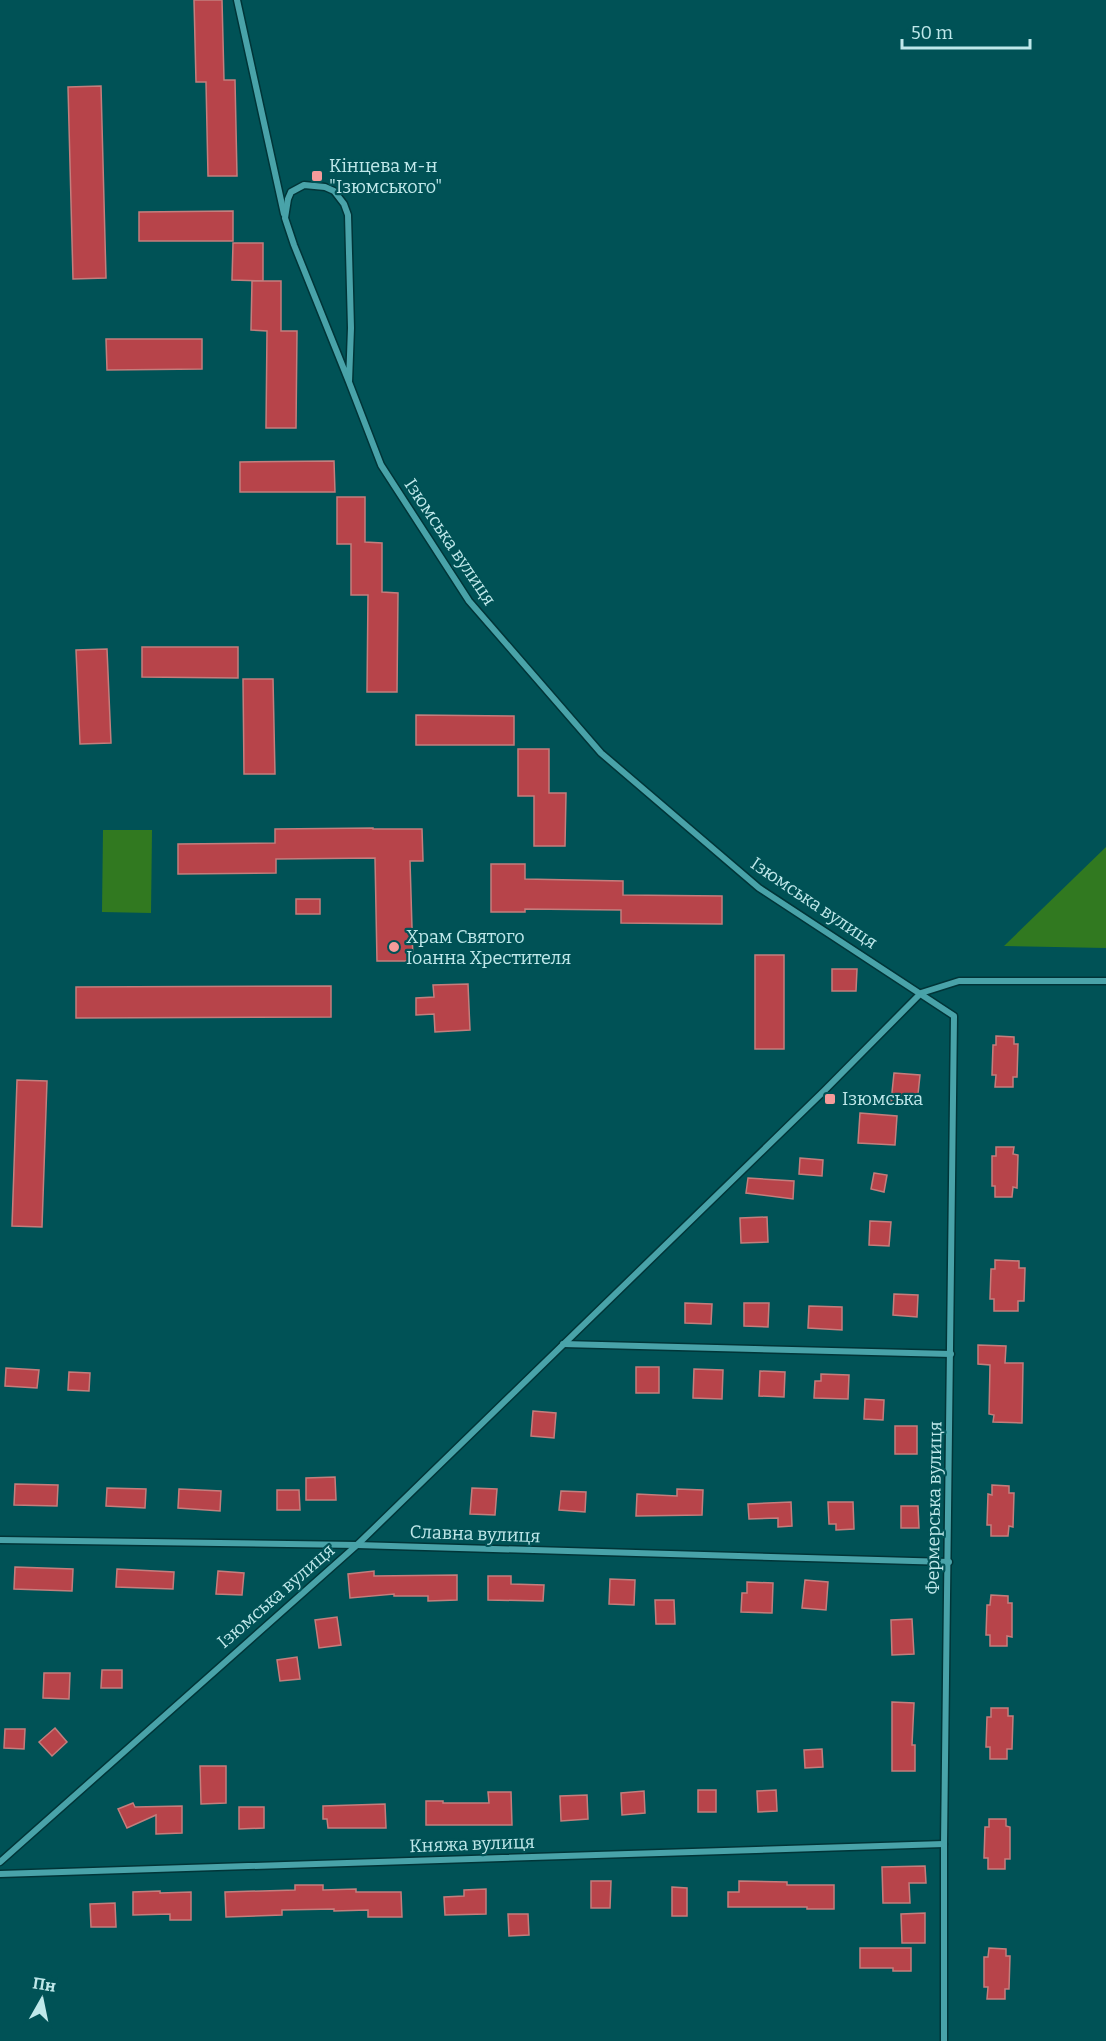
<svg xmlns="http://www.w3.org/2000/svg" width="1106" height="2041" font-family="Bitter,serif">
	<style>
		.green { fill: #317920 }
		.building { fill: #b7444a; stroke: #c37e7d; stroke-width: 1.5 }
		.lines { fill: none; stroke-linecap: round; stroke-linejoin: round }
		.street-casing { stroke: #003538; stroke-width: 9 }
		.street { stroke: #49a3a9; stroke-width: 6 }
		.poi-dot { fill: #f59b9a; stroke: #005256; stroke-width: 2 }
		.labels { text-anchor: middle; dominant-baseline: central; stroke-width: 4.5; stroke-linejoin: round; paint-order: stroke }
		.poi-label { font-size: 18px; fill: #bfe8ea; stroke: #005256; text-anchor: start }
		.street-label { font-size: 18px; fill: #bfe8ea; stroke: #005256 }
	</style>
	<rect width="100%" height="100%" fill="#005256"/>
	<g class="green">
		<polygon points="103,830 152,830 151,913 102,912"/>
		<polygon points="1106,847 1106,948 1004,946"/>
	</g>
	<g class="building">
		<polygon points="194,0 222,0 224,80 235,80 237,176 208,176 206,82 196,82"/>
		<polygon points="101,86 106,278 73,279 68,87"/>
		<polygon points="233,211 233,241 139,241 139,212"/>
		<polygon points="233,243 263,243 263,281 232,280"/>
		<polygon points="252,281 281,281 281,331 297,331 296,428 266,428 267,331 251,330"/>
		<polygon points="106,339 202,339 202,369 107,370"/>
		<polygon points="334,461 335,492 240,492 240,462"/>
		<polygon points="337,497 365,497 365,542 382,543 382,592 398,593 397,692 367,692 368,595 351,595 351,544 337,544"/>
		<polygon points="142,647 238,647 238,678 142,677"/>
		<polygon points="107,649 111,743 80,744 76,650"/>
		<polygon points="243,679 273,679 275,774 244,774"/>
		<polygon points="416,715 514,716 514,745 416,745"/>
		<polygon points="518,749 549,749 549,793 566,793 565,846 534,846 534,796 518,796"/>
		<polygon points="373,828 373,829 422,829 423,861 410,861 413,961 377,961 375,858 276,859 276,873 178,874 178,844 275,843 275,829"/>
		<polygon points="491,864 525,864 525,879 623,881 623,895 722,896 722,924 621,923 621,910 525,909 525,912 491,912"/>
		<rect x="296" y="899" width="24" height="15"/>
		<rect x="755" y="955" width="29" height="94"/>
		<polygon points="832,969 857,969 856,991 832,991"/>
		<polygon points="468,984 470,1030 435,1032 434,1014 416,1015 416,998 434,997 433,985"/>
		<polygon points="331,986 331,1017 76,1018 76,987"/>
		<polygon points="996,1036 1014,1037 1014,1044 1018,1044 1017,1077 1013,1077 1013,1087 995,1087 996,1075 992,1075 993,1045 996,1045"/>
		<polygon points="894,1073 920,1075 917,1104 891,1102"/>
		<polygon points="17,1080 47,1081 42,1227 12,1226"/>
		<polygon points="860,1113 897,1116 895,1145 858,1143"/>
		<polygon points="996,1147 1014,1147 1013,1154 1018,1155 1017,1188 1013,1187 1012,1197 995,1197 995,1186 992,1186 992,1156 996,1156"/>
		<polygon points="800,1158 823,1160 822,1176 799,1174"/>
		<polygon points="874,1173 887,1175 884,1192 871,1189"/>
		<polygon points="748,1178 794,1181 793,1199 746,1193"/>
		<polygon points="767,1217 768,1242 741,1243 740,1218"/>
		<polygon points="870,1221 891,1222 889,1246 869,1245"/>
		<polygon points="995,1260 1019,1261 1019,1268 1025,1268 1024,1301 1018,1301 1018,1311 994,1311 994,1299 990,1299 991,1269 995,1269"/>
		<polygon points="894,1294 918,1295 917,1317 893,1315"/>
		<polygon points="685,1303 712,1304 711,1324 685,1323"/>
		<polygon points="744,1303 769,1303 768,1327 744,1326"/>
		<polygon points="809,1306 842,1307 842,1330 808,1328"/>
		<polygon points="978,1345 1006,1346 1005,1363 1023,1363 1022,1423 993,1422 994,1415 989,1414 990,1365 978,1364"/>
		<rect x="636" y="1367" width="23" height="26"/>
		<polygon points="6,1368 39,1370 37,1388 5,1386"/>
		<polygon points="694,1369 723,1370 722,1399 693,1398"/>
		<polygon points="760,1371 785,1372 784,1397 759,1396"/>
		<polygon points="69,1372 90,1373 89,1391 68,1390"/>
		<polygon points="821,1374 849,1375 848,1399 814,1398 815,1381 821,1381"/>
		<polygon points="865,1399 884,1400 883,1420 864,1419"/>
		<polygon points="533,1411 556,1413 554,1438 531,1436"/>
		<rect x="895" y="1426" width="22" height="28"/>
		<polygon points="335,1477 336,1500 306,1500 306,1478"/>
		<polygon points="15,1484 58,1485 57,1506 14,1505"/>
		<polygon points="992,1485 1009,1486 1009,1493 1014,1493 1013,1527 1009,1526 1008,1536 991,1536 991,1525 987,1525 988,1494 992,1495"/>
		<polygon points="107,1488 146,1489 145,1508 106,1506"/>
		<polygon points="472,1488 497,1489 495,1515 470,1514"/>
		<polygon points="179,1489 221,1491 220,1511 178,1508"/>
		<polygon points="677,1489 703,1490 702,1515 636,1516 637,1494 677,1496"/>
		<polygon points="277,1490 299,1490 300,1510 277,1510"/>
		<polygon points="561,1491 586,1492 585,1512 559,1510"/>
		<polygon points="791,1502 792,1526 778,1527 778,1518 749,1519 748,1504"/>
		<polygon points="828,1502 853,1502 854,1529 836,1530 836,1524 829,1524"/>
		<polygon points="901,1506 918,1506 919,1528 901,1528"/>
		<polygon points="15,1567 73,1569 72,1591 14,1589"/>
		<polygon points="117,1569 174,1572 173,1589 116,1587"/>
		<polygon points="218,1571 244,1573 242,1595 216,1594"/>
		<polygon points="374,1571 374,1576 457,1575 457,1600 428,1601 428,1596 394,1596 394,1594 350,1598 348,1574"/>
		<polygon points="488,1576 511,1576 511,1584 544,1585 543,1601 488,1600"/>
		<polygon points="610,1579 635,1580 634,1605 609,1604"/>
		<polygon points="805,1580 828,1582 826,1610 802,1608"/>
		<polygon points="747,1582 773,1583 772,1613 741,1612 742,1593 747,1593"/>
		<polygon points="991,1595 1008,1596 1008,1603 1012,1603 1012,1637 1007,1636 1007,1646 990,1646 990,1635 986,1635 987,1605 990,1605"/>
		<polygon points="655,1600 674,1600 675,1624 656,1624"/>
		<polygon points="337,1617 341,1645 319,1648 315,1620"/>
		<polygon points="912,1619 914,1654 892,1655 891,1620"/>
		<polygon points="297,1657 300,1679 280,1681 277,1660"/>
		<polygon points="102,1670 122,1670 122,1688 101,1688"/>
		<polygon points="44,1673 70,1673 69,1699 43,1698"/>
		<polygon points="892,1702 914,1703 912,1745 915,1745 915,1771 892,1771"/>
		<polygon points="991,1708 1008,1708 1008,1716 1013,1716 1012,1749 1007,1749 1007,1759 990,1759 990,1747 986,1747 987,1717 991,1717"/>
		<polygon points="55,1728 67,1742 52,1756 39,1742"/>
		<polygon points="5,1729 25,1729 24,1749 4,1748"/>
		<polygon points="822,1749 823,1767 805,1768 804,1750"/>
		<polygon points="200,1766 226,1766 226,1803 201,1804"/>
		<rect x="698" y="1790" width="18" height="22"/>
		<polygon points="776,1790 777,1811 758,1812 757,1791"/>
		<polygon points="644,1791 645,1813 622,1815 621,1793"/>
		<polygon points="488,1792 511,1792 512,1825 426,1825 426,1801 443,1801 443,1803 489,1803"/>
		<polygon points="587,1795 588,1819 561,1821 560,1796"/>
		<polygon points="133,1803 135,1807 182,1806 182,1833 156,1834 156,1815 127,1828 118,1809"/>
		<polygon points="385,1804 386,1828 328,1828 327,1819 323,1819 323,1806"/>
		<polygon points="239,1807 264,1807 264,1828 239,1829"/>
		<polygon points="989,1819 1006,1819 1006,1826 1010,1827 1010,1859 1005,1859 1005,1869 988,1869 988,1858 984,1858 985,1827 989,1827"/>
		<polygon points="925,1866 926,1883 909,1883 910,1903 883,1903 882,1867"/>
		<polygon points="591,1881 611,1881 610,1908 591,1908"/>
		<polygon points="739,1881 787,1882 787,1885 834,1885 834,1909 807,1909 807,1907 728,1907 728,1892 739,1892"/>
		<polygon points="295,1885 323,1885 323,1890 356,1889 356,1892 401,1892 402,1917 368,1917 368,1910 334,1911 334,1909 282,1910 282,1915 226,1917 225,1892 295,1890"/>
		<polygon points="672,1887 687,1888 687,1916 672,1916"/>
		<polygon points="486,1889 486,1914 445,1915 444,1897 464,1896 464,1890"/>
		<polygon points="160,1891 160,1893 191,1892 191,1920 170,1920 170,1914 133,1915 133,1892"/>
		<polygon points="115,1903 116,1927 91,1927 90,1904"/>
		<polygon points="925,1913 925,1943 902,1943 901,1914"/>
		<polygon points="508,1914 528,1914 529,1935 509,1936"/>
		<polygon points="860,1948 911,1948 911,1971 893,1971 893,1968 860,1968"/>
		<polygon points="989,1948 1006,1949 1006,1956 1010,1956 1009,1989 1005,1989 1005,1999 987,1999 988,1987 984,1987 984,1957 988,1957"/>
	</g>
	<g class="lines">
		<defs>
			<g id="street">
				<polyline points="237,0 284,214"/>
				<polyline points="349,382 294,245 285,218 288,199 291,192 304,185 325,187 334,191 344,204 348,215 351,328 349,382 381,465 469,601 601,753 759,888 954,1016 944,1844 944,2041"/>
				<polyline points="563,1344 951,1354"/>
				<polyline points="0,1540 357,1545 949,1562"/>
				<polyline points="0,1862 357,1545 824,1091 921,993 959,981 1106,981"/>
				<polyline points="0,1874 944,1844"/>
			</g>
		</defs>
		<use href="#street" class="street-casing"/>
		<use href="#street" class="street"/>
	</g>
	<g class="poi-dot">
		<rect x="311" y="170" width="12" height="12" rx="3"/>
		<circle cx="394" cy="947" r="6"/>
		<rect x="824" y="1093" width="12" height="12" rx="3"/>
	</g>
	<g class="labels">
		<g class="poi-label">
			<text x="329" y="166">Кінцева м-н<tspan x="329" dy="21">"Ізюмського"</tspan></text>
			<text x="406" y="937">Храм Святого<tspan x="406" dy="21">Іоанна Хрестителя</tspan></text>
			<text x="842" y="1099">Ізюмська</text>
		</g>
		<g class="street-label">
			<text transform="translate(450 542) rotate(56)">Ізюмська вулиця</text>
			<text transform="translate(814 903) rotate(34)">Ізюмська вулиця</text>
			<text transform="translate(934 1508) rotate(-89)">Фермерська вулиця</text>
			<text transform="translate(475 1534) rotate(2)">Славна вулиця</text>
			<text transform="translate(276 1596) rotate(-41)">Ізюмська вулиця</text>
			<text transform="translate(472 1844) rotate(-2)">Княжа вулиця</text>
		</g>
	</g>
	<g transform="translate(42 1999) rotate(9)" stroke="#005256" stroke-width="4.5" paint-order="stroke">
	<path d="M0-4.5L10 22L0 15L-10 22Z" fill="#bfe8ea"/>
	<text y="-9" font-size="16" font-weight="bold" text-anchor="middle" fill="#bfe8ea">Пн</text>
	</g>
	<path d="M902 39v9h128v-9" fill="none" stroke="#bfe8ea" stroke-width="3"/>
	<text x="911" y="39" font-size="18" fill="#bfe8ea" stroke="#005256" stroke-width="4.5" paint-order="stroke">50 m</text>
</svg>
